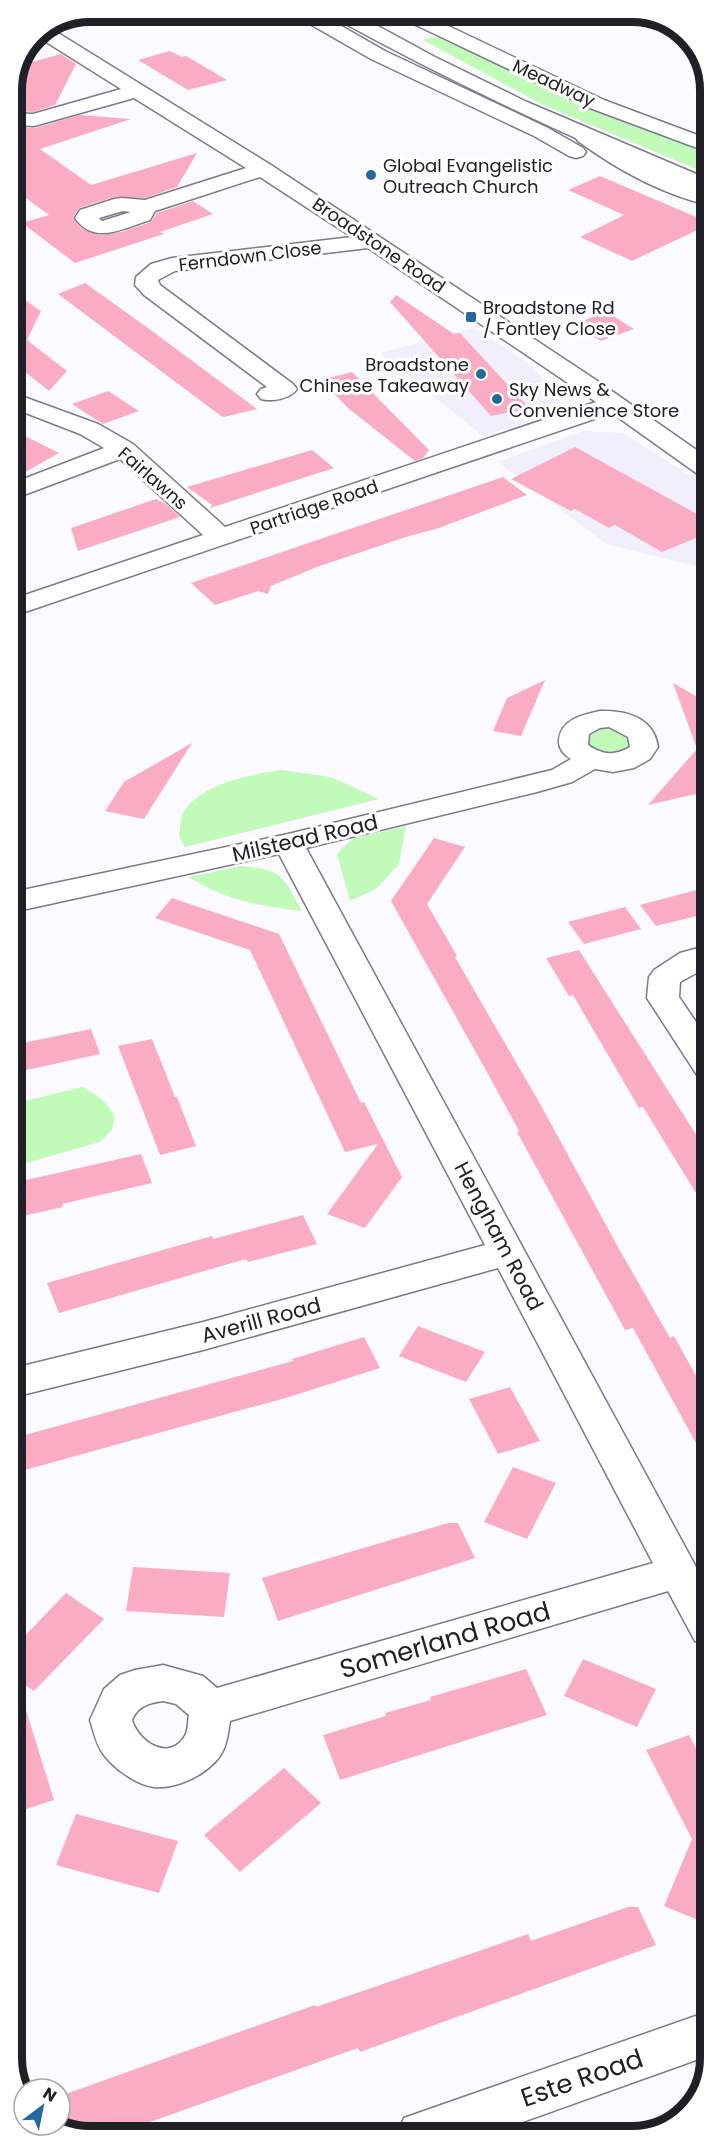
<svg xmlns="http://www.w3.org/2000/svg" width="722" height="2149" font-family="Poppins,sans-serif">
	<style>
		.built { fill: #f1effb }
		.green { fill: #c2fab9 }
		.building { fill: #f9acc4 }
		.lines { fill: none; stroke-linecap: round; stroke-linejoin: round }
		.minor-casing { stroke: #7b798a; stroke-width: 3 }
		.tertiary-casing { stroke: #7b798a; stroke-width: 3 }
		.minor { fill: #fff; fill-rule: evenodd }
		.tertiary { fill: #fff; fill-rule: evenodd }
		.poi-dot { fill: #23699d; stroke: #fff; stroke-width: 2 }
		.labels { text-anchor: middle; dominant-baseline: central; stroke-width: 6; stroke-linejoin: round; paint-order: stroke }
		.far-street-label { font-size: 18px; fill: #212027; stroke: #fff }
		.far-poi-label { font-size: 18px; fill: #212027; stroke: #fff; text-anchor: start }
		.street-label { font-size: 21px; fill: #212027; stroke: #fff }
		.near-street-label { font-size: 26px; fill: #212027; stroke: #fff }
		.rim { fill: none; stroke: #212027; stroke-width: 8 }
	</style>
	<rect width="100%" height="100%" fill="#fbfbff"/>
	<g class="built">
		<polygon points="474,328 533,367 563,404 546,416 483,436 380,353"/>
		<polygon points="583,431 623,433 708,487 708,569 606,544 498,462"/>
	</g>
	<g class="green">
		<polygon points="436,37 708,151 708,174 543,105 423,40"/>
		<polygon points="610,728 626,732 635,746 609,756 589,746 589,736 601,729"/>
		<path d="M281,770L331,777L379,799L185,847L179,837C180,830 180,819 183,813C201,783 250,775 281,770Z"/>
		<polygon points="406,826 399,864 376,889 350,901 337,854 352,839"/>
		<path d="M241,866C284,870 282,875 302,911C258,906 226,900 188,877Z"/>
		<path d="M82,1087C98,1095 106,1101 115,1117L112,1130L100,1142L13,1167V1104Z"/>
	</g>
	<g class="building">
		<polygon points="170,51 182,57 186,56 227,80 188,90 138,60"/>
		<polygon points="61,54 76,64 55,105 33,112 12,111 12,85 21,65"/>
		<polygon points="80,115 131,119 40,149 91,185 197,153 177,187 145,198 114,197 79,208 73,218 81,228 100,235 121,232 151,222 157,213 193,201 213,214 160,232 164,234 75,263 22,223 49,215 12,188 12,127 35,128"/>
		<polygon points="600,176 708,222 708,225 632,261 580,237 624,215 568,190"/>
		<polygon points="85,283 148,328 257,409 224,417 221,416 58,294"/>
		<polygon points="12,291 41,311 27,340 67,371 49,391 15,364 12,370"/>
		<polygon points="396,295 454,334 460,333 529,408 491,416 390,302"/>
		<polygon points="607,312 634,329 601,341 574,324"/>
		<polygon points="352,372 429,450 423,458 415,461 348,408 321,380"/>
		<polygon points="108,391 139,411 103,424 72,404"/>
		<polygon points="13,430 59,453 13,479"/>
		<polygon points="575,447 708,520 708,533 662,552 615,525 609,528 575,509 571,511 511,479"/>
		<polygon points="312,450 334,468 210,508 212,505 187,487"/>
		<polygon points="503,477 527,495 436,529 409,536 317,567 271,586 268,594 258,591 215,605 191,583"/>
		<polygon points="156,499 166,504 180,517 78,551 71,528"/>
		<polygon points="545,680 521,736 493,731 507,698"/>
		<polygon points="673,683 708,703 708,779 696,794 648,805 697,749"/>
		<polygon points="192,743 144,819 105,811 124,782"/>
		<polygon points="434,838 465,847 427,904 457,956 455,957 543,1109 618,1247 670,1338 674,1336 709,1399 709,1467 633,1328 625,1330 517,1132 519,1131 488,1074 391,901"/>
		<polygon points="708,887 709,913 656,926 640,905"/>
		<polygon points="172,898 279,934 361,1103 364,1102 402,1177 365,1228 327,1214 378,1144 345,1152 250,950 155,918"/>
		<polygon points="625,907 641,929 584,944 568,922"/>
		<polygon points="579,950 709,1155 709,1214 643,1107 639,1108 573,995 569,996 546,958"/>
		<polygon points="91,1029 100,1054 13,1073 13,1045"/>
		<polygon points="152,1039 175,1097 177,1097 196,1146 160,1155 118,1046"/>
		<polygon points="141,1154 152,1183 62,1204 63,1207 14,1218 13,1183"/>
		<polygon points="303,1215 317,1244 248,1262 246,1259 59,1313 47,1283 212,1236 213,1239"/>
		<polygon points="418,1326 485,1352 466,1382 399,1356"/>
		<polygon points="364,1337 380,1368 289,1397 14,1473 14,1438 293,1361 292,1359"/>
		<polygon points="510,1387 540,1441 498,1454 469,1399"/>
		<polygon points="513,1467 556,1483 527,1539 484,1522"/>
		<polygon points="448,1523 458,1523 475,1558 278,1621 262,1578"/>
		<polygon points="133,1567 230,1573 224,1617 126,1611"/>
		<polygon points="66,1593 104,1619 34,1691 14,1678 14,1647"/>
		<polygon points="583,1659 656,1689 637,1727 564,1696"/>
		<polygon points="526,1669 547,1715 340,1780 323,1735 386,1716 385,1713 431,1700 430,1697"/>
		<polygon points="20,1691 54,1800 14,1813 14,1692"/>
		<polygon points="689,1735 710,1775 710,1925 664,1906 692,1839 646,1750"/>
		<polygon points="284,1768 321,1803 240,1872 204,1835"/>
		<polygon points="76,1814 178,1841 159,1893 56,1865"/>
		<polygon points="628,1907 638,1907 656,1945 360,2052 358,2048 108,2137 85,2137 60,2127 60,2096 315,2005 316,2007 528,1934 531,1941"/>
	</g>
	<g class="lines">
		<defs>
			<g id="minor">
				<polygon points="294,12 317,12 385,51 548,128 583,148 586,152 583,156 576,158 569,156 534,136 371,59 296,16"/>
				<polygon points="395,12 419,12 604,100 708,139 708,152 590,108 397,16"/>
				<path d="M50,28L271,165L596,380L708,458V477L699,475L612,413L13,616V599L203,535L120,459L13,499V483L104,448L80,434L13,408V393L98,424L133,444L225,527L596,402L368,248L175,271L158,280L160,285L293,384L297,389C290,399 272,402 261,399L257,394L261,389L267,387L144,295L135,285L136,277L151,264L172,258L352,237L260,177L155,211L150,220C124,228 94,246 75,218L80,210L114,199L122,198L145,200L246,168L134,98L34,126L12,125V113L33,114L121,89L35,35ZM123,211L131,212L102,221L99,218Z"/>
				<path d="M585,131L592,133L636,160L708,192V205C662,194 616,169 578,141L575,137L578,133Z"/>
				<path d="M600,711C627,710 654,718 658,747L650,759L634,768L613,772L595,769L572,782L537,792L306,848L709,1591V1646L695,1641L668,1591L230,1721C228,1733 227,1746 220,1756C206,1775 177,1789 154,1787C136,1785 114,1768 104,1755C96,1745 94,1732 90,1720L104,1689L120,1675L135,1670L163,1665L203,1676L217,1688L653,1563L498,1268L203,1350L14,1397V1368L203,1322L485,1245L279,854L13,912V892L288,834L552,770L571,759C564,755 558,748 559,739C562,719 582,715 600,711ZM609,727L628,737L630,747C614,756 603,755 588,745L589,734L600,728ZM163,1701L176,1704L189,1715C188,1720 188,1729 186,1734C171,1763 139,1743 132,1720C138,1706 149,1703 163,1701Z"/>
				<polygon points="709,945 709,966 680,982 679,997 709,1041 709,1078 697,1075 647,998 649,977 654,970 680,953"/>
				<polygon points="710,2011 710,2055 486,2135 397,2135 404,2118 421,2112"/>
			</g>
			<path id="tertiary" d="M329,12H352L435,57L527,102L708,179V193C670,184 633,164 598,148C507,108 418,64 331,16Z"/>
		</defs>
		<use href="#minor" class="minor-casing"/>
		<use href="#tertiary" class="tertiary-casing"/>
		<use href="#minor" class="minor"/>
		<use href="#tertiary" class="tertiary"/>
	</g>
	<g class="poi-dot">
		<circle cx="371" cy="175" r="6"/>
		<rect x="465" y="311" width="12" height="12" rx="3"/>
		<circle cx="481" cy="374" r="6"/>
		<circle cx="497" cy="399" r="6"/>
	</g>
	<g class="labels">
		<g class="far-street-label">
			<text transform="translate(554 83) rotate(25)">Meadway</text>
			<text transform="translate(379 245) rotate(34)">Broadstone Road</text>
			<text transform="translate(250 256) rotate(-7)">Ferndown Close</text>
			<text transform="translate(153 478) rotate(41)">Fairlawns</text>
			<text transform="translate(314 507) rotate(-19)">Partridge Road</text>
		</g>
		<g class="far-poi-label">
			<text x="383" y="165">Global Evangelistic<tspan x="383" dy="21">Outreach Church</tspan></text>
			<text x="483" y="307">Broadstone Rd<tspan x="483" dy="21">/ Fontley Close</tspan></text>
			<text x="469" y="364" text-anchor="end">Broadstone<tspan x="469" dy="21">Chinese Takeaway</tspan></text>
			<text x="509" y="389">Sky News &amp;<tspan x="509" dy="21">Convenience Store</tspan></text>
		</g>
		<g class="street-label">
			<text transform="translate(305 838) rotate(-13)">Milstead Road</text>
			<text transform="translate(499 1236) rotate(62)">Hengham Road</text>
			<text transform="translate(261 1320) rotate(-15)">Averill Road</text>
		</g>
		<g class="near-street-label">
			<text transform="translate(445 1640) rotate(-16)">Somerland Road</text>
			<text transform="translate(582 2078) rotate(-19)">Este Road</text>
		</g>
	</g>
	<path d="M0 0H722V2149H0ZM90 22H632A68 68 0 0 1 700 90V2058A68 68 0 0 1 632 2126H90A68 68 0 0 1 22 2058V90A68 68 0 0 1 90 22Z" fill="#fff" fill-rule="evenodd"/>
	<path class="rim" d="M90 22H632A68 68 0 0 1 700 90V2058A68 68 0 0 1 632 2126H90A68 68 0 0 1 22 2058V90A68 68 0 0 1 90 22Z"/>
	<g transform="translate(42 2107) rotate(32)"><circle r="28" fill="#ffffff" stroke="#a6a6a9" stroke-width="1.5"/>
	<path d="M0-4.5L10 22L0 15L-10 22Z" fill="#23699d"/>
	<text y="-9" font-size="16" font-weight="bold" text-anchor="middle" fill="#212027">N</text>
	</g>
</svg>
